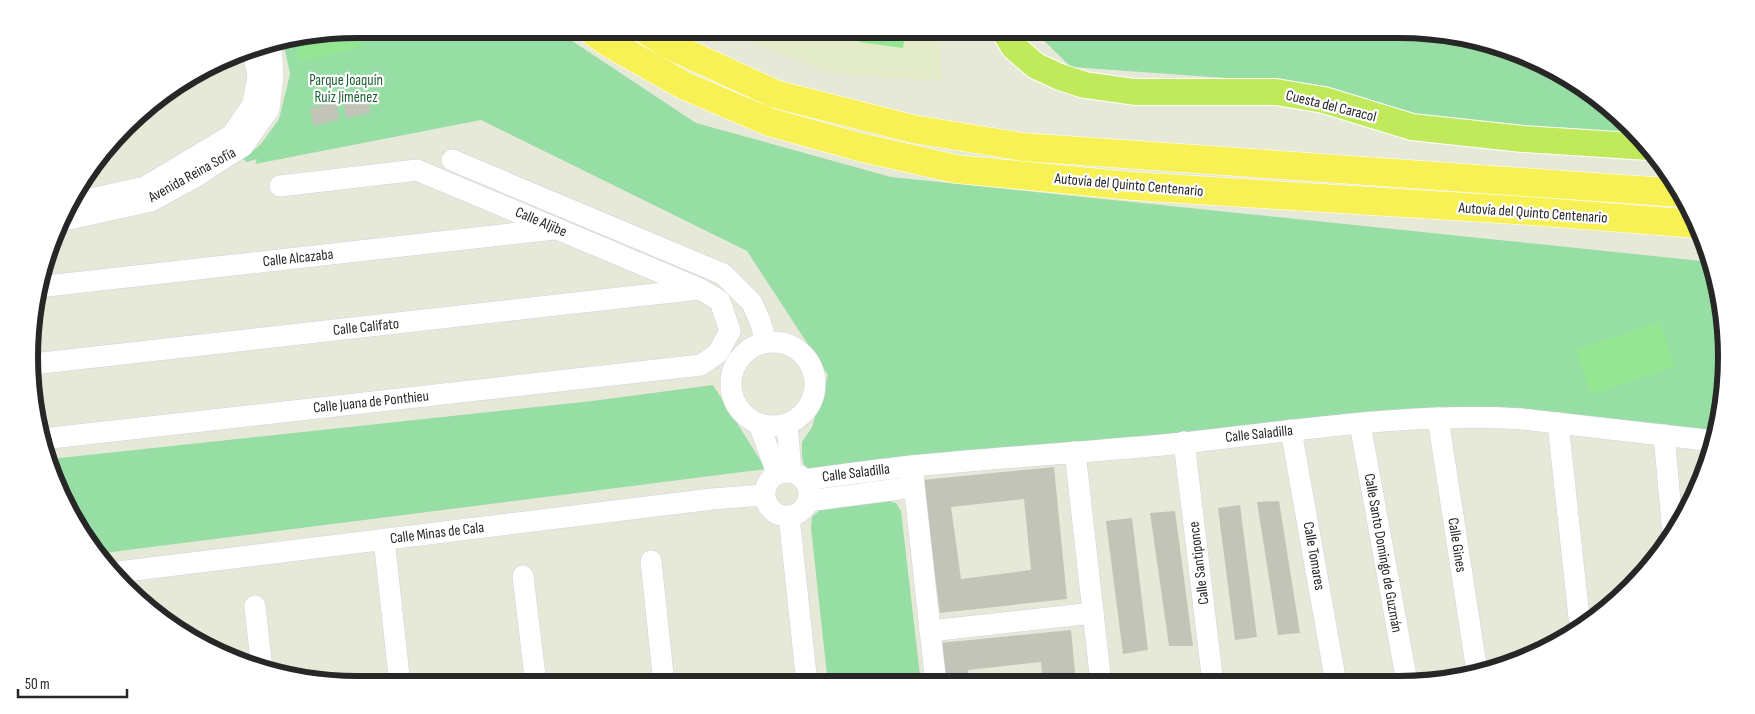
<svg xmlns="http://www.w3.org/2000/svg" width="1755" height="714" font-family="'Sofia Sans Condensed',sans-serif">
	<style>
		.education { fill: #e4ebc8 }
		.green { fill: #96dea4 }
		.pitch { fill: #95e692 }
		.building { fill: #c2c4b8; fill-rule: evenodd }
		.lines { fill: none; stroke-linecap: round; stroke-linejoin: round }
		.minor-casing { stroke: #d4cee0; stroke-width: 22 }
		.major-casing { stroke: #fff; stroke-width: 28 }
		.highway-casing { stroke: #fff; stroke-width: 29 }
		.minor { stroke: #fff; stroke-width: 21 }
		.major { stroke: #c0ea5c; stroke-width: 26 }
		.highway { stroke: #f7f155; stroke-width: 28 }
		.labels { text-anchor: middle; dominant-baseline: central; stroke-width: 4.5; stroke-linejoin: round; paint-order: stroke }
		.park-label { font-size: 15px; fill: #1b5f31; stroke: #fff }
		.street-label { font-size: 15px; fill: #272727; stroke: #fff }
		.rim { fill: none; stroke: #272727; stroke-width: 6 }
	</style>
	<rect width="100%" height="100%" fill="#e7e9d8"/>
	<polygon class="education" points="725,29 937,29 942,81 832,74 725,32"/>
	<g class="green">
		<polygon points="357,29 554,29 696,123 891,177 1711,262 1715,272 1726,335 1723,400 1716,431 1483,412 811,470 804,465 802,457 802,442 812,427 828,375 747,251 481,120 255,164 257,159 247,162 243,159 261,144 279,119 290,74 283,41"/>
		<polygon points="1032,29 1398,29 1503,46 1562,73 1614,110 1641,139 1428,117 1283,82 1071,67"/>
		<polygon points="713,385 766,469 96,554 73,521 50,459 592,401"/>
		<polygon points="889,501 896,503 901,511 921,684 828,684 811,528 812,517 820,510"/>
	</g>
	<g class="pitch">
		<polygon points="357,29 361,48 299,61 294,39"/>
		<polygon points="861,29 906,29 903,48 859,42"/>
		<polygon points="1660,322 1675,367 1591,395 1576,350"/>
	</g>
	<g class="building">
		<polygon points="367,96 371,113 346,118 343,102"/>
		<polygon points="336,102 340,119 314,126 310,108"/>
		<path d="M1054,467L1067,599L940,613L922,480ZM1024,499L1031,570L961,579L951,507Z"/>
		<polygon points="1279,501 1300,633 1278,635 1257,502"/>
		<polygon points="1240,505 1257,637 1235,640 1218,508"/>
		<polygon points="1175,511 1193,646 1169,646 1150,513"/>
		<polygon points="1132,518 1148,650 1123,654 1106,521"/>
		<polygon points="1071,630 1076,683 1043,683 1041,662 968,670 970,684 944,684 939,643"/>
	</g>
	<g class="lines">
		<defs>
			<g id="minor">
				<polyline points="452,160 723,274 752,303 760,321 766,342"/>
				<polyline points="68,204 145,187 232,135 253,104 258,75 252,46"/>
				<polyline points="60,221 151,201 195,177 243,146 269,109 273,75 271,43"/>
				<polyline points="38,287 554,229"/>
				<circle cx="773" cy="384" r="42"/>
				<polyline points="33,364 699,289"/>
				<polyline points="1438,418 1477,672"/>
				<polyline points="1558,423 1580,627"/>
				<polyline points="759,424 777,473"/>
				<polyline points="787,424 791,471"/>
				<polyline points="1360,424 1407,682"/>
				<polyline points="1291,430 1336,683"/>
				<polyline points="1664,435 1673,534"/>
				<polyline points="42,439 701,365 718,353 730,331 720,301 700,289 417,170 280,186"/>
				<polyline points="1184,442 1213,683"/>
				<polyline points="1075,452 1101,683"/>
				<polyline points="912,466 936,684"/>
				<circle cx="787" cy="494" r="22"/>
				<path d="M804,480C840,475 876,470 913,466C1003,457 1093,452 1183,443C1295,431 1409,412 1522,419L1714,441"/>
				<polyline points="808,501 914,487"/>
				<polyline points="789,516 807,684"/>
				<polyline points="384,539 400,685"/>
				<polyline points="651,561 664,684"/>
				<polyline points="110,573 712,499 764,495"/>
				<polyline points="523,576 536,685"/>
				<polyline points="255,606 262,670"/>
				<polyline points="930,631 1093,613"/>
			</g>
			<polyline id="major" points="1003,29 1014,47 1036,66 1060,77 1085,85 1135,92 1276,92 1324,100 1412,127 1523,139 1649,147"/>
			<g id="highway">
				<polyline points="589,29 607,42 685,86 769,122 863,148 956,169 1132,186 1530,211 1697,224"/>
				<polyline points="644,29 669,45 775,94 913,129 1023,147 1681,193"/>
			</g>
		</defs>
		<use href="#minor" class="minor-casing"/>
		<use href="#major" class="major-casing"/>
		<use href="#highway" class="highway-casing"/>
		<use href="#minor" class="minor"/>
		<use href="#major" class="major"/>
		<use href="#highway" class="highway"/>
	</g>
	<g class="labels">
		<g class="park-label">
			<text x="346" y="80">Parque Joaquín<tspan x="346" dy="17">Ruiz Jiménez</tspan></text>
		</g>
		<g class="street-label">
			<text transform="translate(1331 106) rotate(14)">Cuesta del Caracol</text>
			<text transform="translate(192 175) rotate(-29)">Avenida Reina Sofía</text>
			<text transform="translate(1129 185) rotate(5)">Autovía del Quinto Centenario</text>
			<text transform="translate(1533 213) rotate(4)">Autovía del Quinto Centenario</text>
			<text transform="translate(541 222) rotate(23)">Calle Aljibe</text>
			<text transform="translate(298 258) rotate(-6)">Calle Alcazaba</text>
			<text transform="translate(366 327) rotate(-6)">Calle Califato</text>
			<text transform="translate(371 402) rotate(-6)">Calle Juana de Ponthieu</text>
			<text transform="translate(1259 434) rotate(-6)">Calle Saladilla</text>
			<text transform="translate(856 473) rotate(-7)">Calle Saladilla</text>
			<text transform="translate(437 533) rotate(-7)">Calle Minas de Cala</text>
			<text transform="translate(1457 545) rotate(81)">Calle Gines</text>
			<text transform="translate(1383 553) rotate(80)">Calle Santo Domingo de Guzmán</text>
			<text transform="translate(1314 556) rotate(80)">Calle Tomares</text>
			<text transform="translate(1199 563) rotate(-97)">Calle Santiponce</text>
		</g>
	</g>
	<path d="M0 0H1755V714H0ZM357 38H1399A319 319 0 0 1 1718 357V357A319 319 0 0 1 1399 676H357A319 319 0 0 1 38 357V357A319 319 0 0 1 357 38Z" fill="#fff" fill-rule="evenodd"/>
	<path class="rim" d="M357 38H1399A319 319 0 0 1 1718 357V357A319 319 0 0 1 1399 676H357A319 319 0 0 1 38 357V357A319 319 0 0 1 357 38Z"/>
	<path d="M18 689v8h109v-8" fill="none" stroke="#272727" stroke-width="2.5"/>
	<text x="25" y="689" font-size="15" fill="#272727" stroke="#ffffff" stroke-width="4" paint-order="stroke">50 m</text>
</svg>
